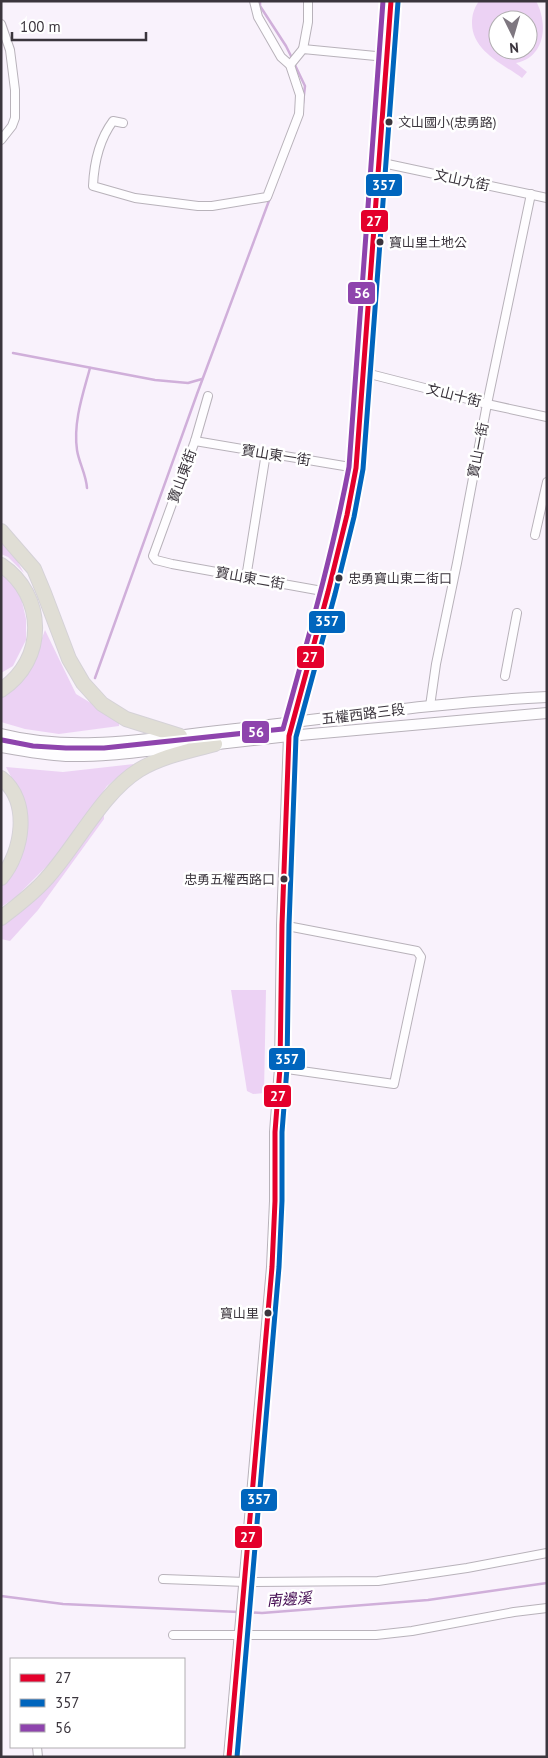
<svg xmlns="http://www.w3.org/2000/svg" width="548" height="1758" font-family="'PT Sans','Noto Sans TC',sans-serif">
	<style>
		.green { fill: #ecd2f4; fill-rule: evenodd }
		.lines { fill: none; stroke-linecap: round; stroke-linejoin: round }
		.stream { stroke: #d0afda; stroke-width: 2.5 }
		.street-casing { stroke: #b8b2ba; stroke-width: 10 }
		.secondary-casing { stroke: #b8b2ba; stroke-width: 12 }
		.highway-casing { stroke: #d5d2d7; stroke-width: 16 }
		.street { stroke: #fefdff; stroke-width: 8 }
		.secondary { stroke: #fefdff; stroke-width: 10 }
		.highway { stroke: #e0ded5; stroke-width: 14 }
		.bus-1-casing { stroke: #fff; stroke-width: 9 }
		.bus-2-casing { stroke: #fff; stroke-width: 9 }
		.bus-3-casing { stroke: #fff; stroke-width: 9 }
		.bus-1 { stroke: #e4002b; stroke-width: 5 }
		.bus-2 { stroke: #0065bd; stroke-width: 5 }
		.bus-3 { stroke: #8e44ad; stroke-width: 5 }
		.bus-dot { fill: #3b353d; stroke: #fff; stroke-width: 2 }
		.labels { text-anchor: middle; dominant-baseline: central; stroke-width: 5; stroke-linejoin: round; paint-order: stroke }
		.bus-label { font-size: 13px; fill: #3b353d; stroke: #fff; text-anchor: start }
		.street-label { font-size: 14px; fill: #3b353d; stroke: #fff }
		.water-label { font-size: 15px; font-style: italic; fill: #430a51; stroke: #fff }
		.line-badge { stroke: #fff; stroke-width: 2 }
		.badge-label { font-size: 14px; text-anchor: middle; font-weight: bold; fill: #fff }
	</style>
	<rect width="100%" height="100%" fill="#f9f2fc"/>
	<g class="green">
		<path d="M479,1H536C548,23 546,57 516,63L527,72L522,78C503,64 472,51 472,23C472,15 474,8 479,1ZM498,20H528V50H498Z"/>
		<polygon points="1,543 15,557 24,573 8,557 1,554"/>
		<polygon points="1,568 21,597 26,619 26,640 13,666 1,673"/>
		<polygon points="45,630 76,694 119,720 119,726 59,734 25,729 1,722 1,694 31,668"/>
		<polygon points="134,764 107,786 62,851 16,897 1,907 1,881 20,862 25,823 21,796 6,767 63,772"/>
		<polygon points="104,814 104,819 38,910 10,941 1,939 1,925 53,881"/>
		<polygon points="231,990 266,990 264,1093 253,1094 247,1091"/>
	</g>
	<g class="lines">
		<g class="stream">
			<polyline points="260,1 260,6 286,46 292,58"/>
			<polyline points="294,63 305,86 303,103"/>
			<polyline points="13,353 155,380 188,383 202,379"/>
			<path d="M87,488C86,474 79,463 77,450C73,422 83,394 90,368"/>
			<polyline points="95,678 197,394 270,198"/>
			<polyline points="1,1596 63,1604 239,1612"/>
			<polyline points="245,1612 262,1613 428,1600 547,1583"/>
		</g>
		<defs>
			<g id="street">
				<polyline points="1,24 10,50 15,90 15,118 12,126 1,140"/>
				<polyline points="303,49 308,22 308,1"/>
				<polyline points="290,65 303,49 386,57"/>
				<path d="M123,123L113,121C99,140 94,163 93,186L135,198L198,206H212L267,197L299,114L300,95L290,65L281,57L258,17L254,1"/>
				<polyline points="378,162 547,198"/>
				<polyline points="362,372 487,404 547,417"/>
				<polyline points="208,396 195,441 153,556 156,560 172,564 328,592"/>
				<polyline points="195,441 356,468"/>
				<polyline points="535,535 547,482"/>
				<polyline points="246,578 266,453"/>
				<polyline points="505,676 517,613"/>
				<polyline points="430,706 436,664 457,563 487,404 531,194"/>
				<polyline points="280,1068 394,1084 421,957 417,951 282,925"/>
				<polyline points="163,1579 245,1582 378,1581 467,1568 547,1553"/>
				<polyline points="173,1635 376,1635 412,1631 514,1612 547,1608"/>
				<polyline points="37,1747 38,1757"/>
			</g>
			<g id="secondary">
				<path d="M1,734C76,753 152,738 227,730C333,718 440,702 547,697"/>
				<polyline points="209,745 289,736 547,713"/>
				<path d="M1,747C23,751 44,755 66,756C105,757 145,751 184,747"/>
				<polyline points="229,1757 272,1267 275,1201 275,1132 280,1068 282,925 289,736 328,592 347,515 356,468 362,372 391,1"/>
			</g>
			<g id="highway">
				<polyline points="1,531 34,569 44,593 69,659 83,683 102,704 126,719 180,736"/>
				<path d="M1,565C46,595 47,660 1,690"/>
				<path d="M1,778C31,801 23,852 1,878"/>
				<path d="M1,918C17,906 34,893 47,878C77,845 102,793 139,770C162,756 190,751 215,744"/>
			</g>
		</defs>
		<use href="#street" class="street-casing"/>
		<use href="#secondary" class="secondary-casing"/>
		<use href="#highway" class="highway-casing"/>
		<use href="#street" class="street"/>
		<use href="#secondary" class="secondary"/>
		<use href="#highway" class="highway"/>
		<defs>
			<polyline id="bus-1" points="229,1757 272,1267 275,1201 275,1132 280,1068 282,925 289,736 328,592 347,515 356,468 391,1"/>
			<polyline id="bus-2" points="237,1757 279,1267 282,1201 282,1132 287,1068 289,925 296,737 335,594 354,517 363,469 398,2"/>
			<path id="bus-3" d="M2,740L33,746L66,748H104L283,729C307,642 332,556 349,467L383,1"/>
		</defs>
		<use href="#bus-1" class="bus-1-casing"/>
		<use href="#bus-2" class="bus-2-casing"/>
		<use href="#bus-3" class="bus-3-casing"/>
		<use href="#bus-1" class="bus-1"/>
		<use href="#bus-2" class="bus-2"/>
		<use href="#bus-3" class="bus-3"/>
	</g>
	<g class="bus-dot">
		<circle cx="389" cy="122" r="4.5"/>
		<circle cx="380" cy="242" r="4.5"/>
		<circle cx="339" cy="578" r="4.5"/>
		<circle cx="284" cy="879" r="4.5"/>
		<circle cx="268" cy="1313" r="4.5"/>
	</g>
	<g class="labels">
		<g class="bus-label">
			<text x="398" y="122">文山國小(忠勇路)</text>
			<text x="389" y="242">寶山里土地公</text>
			<text x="348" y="578">忠勇寶山東二街口</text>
			<text x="275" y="879" text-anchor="end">忠勇五權西路口</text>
			<text x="259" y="1313" text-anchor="end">寶山里</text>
		</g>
		<g class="street-label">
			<text transform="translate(462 180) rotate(12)">文山九街</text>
			<text transform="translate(454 395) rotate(14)">文山十街</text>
			<text transform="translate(478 450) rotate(-79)">寶山一街</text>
			<text transform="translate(276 455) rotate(9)">寶山東一街</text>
			<text transform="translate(182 476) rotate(-70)">寶山東街</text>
			<text transform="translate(250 578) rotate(10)">寶山東二街</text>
			<text transform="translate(363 714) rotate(-7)">五權西路三段</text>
		</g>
		<g class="water-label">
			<text transform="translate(289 1599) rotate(-4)">南邊溪</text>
		</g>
	</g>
	<g class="line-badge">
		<rect x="365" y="173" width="38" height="24" rx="5" fill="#0065bd"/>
		<rect x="360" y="209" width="29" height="24" rx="5" fill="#e4002b"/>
		<rect x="347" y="281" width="29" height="24" rx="5" fill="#8e44ad"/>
		<rect x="308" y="610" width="38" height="24" rx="5" fill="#0065bd"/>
		<rect x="296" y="645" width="29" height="24" rx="5" fill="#e4002b"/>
		<rect x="241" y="720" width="29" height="24" rx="5" fill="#8e44ad"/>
		<rect x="268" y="1047" width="38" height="24" rx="5" fill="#0065bd"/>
		<rect x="263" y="1084" width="29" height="24" rx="5" fill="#e4002b"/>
		<rect x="240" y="1488" width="38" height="24" rx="5" fill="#0065bd"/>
		<rect x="234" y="1525" width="29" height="24" rx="5" fill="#e4002b"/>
	</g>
	<g class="badge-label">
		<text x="384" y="190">357</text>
		<text x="374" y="226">27</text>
		<text x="362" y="298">56</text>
		<text x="327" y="626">357</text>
		<text x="310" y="662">27</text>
		<text x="256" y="737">56</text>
		<text x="287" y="1064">357</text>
		<text x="278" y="1101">27</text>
		<text x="259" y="1504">357</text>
		<text x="248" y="1542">27</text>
	</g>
	<rect width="548" height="1758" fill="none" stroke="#3b353d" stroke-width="5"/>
	<rect x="10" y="1658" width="175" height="90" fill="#ffffff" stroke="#b1aeb1"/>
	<rect x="20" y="1674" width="25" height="8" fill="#e4002b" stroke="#b1aeb1"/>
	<text x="55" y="1683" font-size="15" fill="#3b353d">27</text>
	<rect x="20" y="1699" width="25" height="8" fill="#0065bd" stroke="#b1aeb1"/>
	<text x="55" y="1708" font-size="15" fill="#3b353d">357</text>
	<rect x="20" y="1724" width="25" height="8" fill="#8e44ad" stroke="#b1aeb1"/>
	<text x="55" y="1733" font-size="15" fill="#3b353d">56</text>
	<g transform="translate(513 35) rotate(175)"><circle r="24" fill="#ffffff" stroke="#b1aeb1"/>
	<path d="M0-4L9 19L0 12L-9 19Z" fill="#7e7780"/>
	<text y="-8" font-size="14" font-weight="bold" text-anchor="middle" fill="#3b353d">N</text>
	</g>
	<path d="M12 32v8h134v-8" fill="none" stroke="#3b353d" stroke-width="2.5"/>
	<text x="20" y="32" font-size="15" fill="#3b353d" stroke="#ffffff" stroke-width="4" paint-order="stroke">100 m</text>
</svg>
